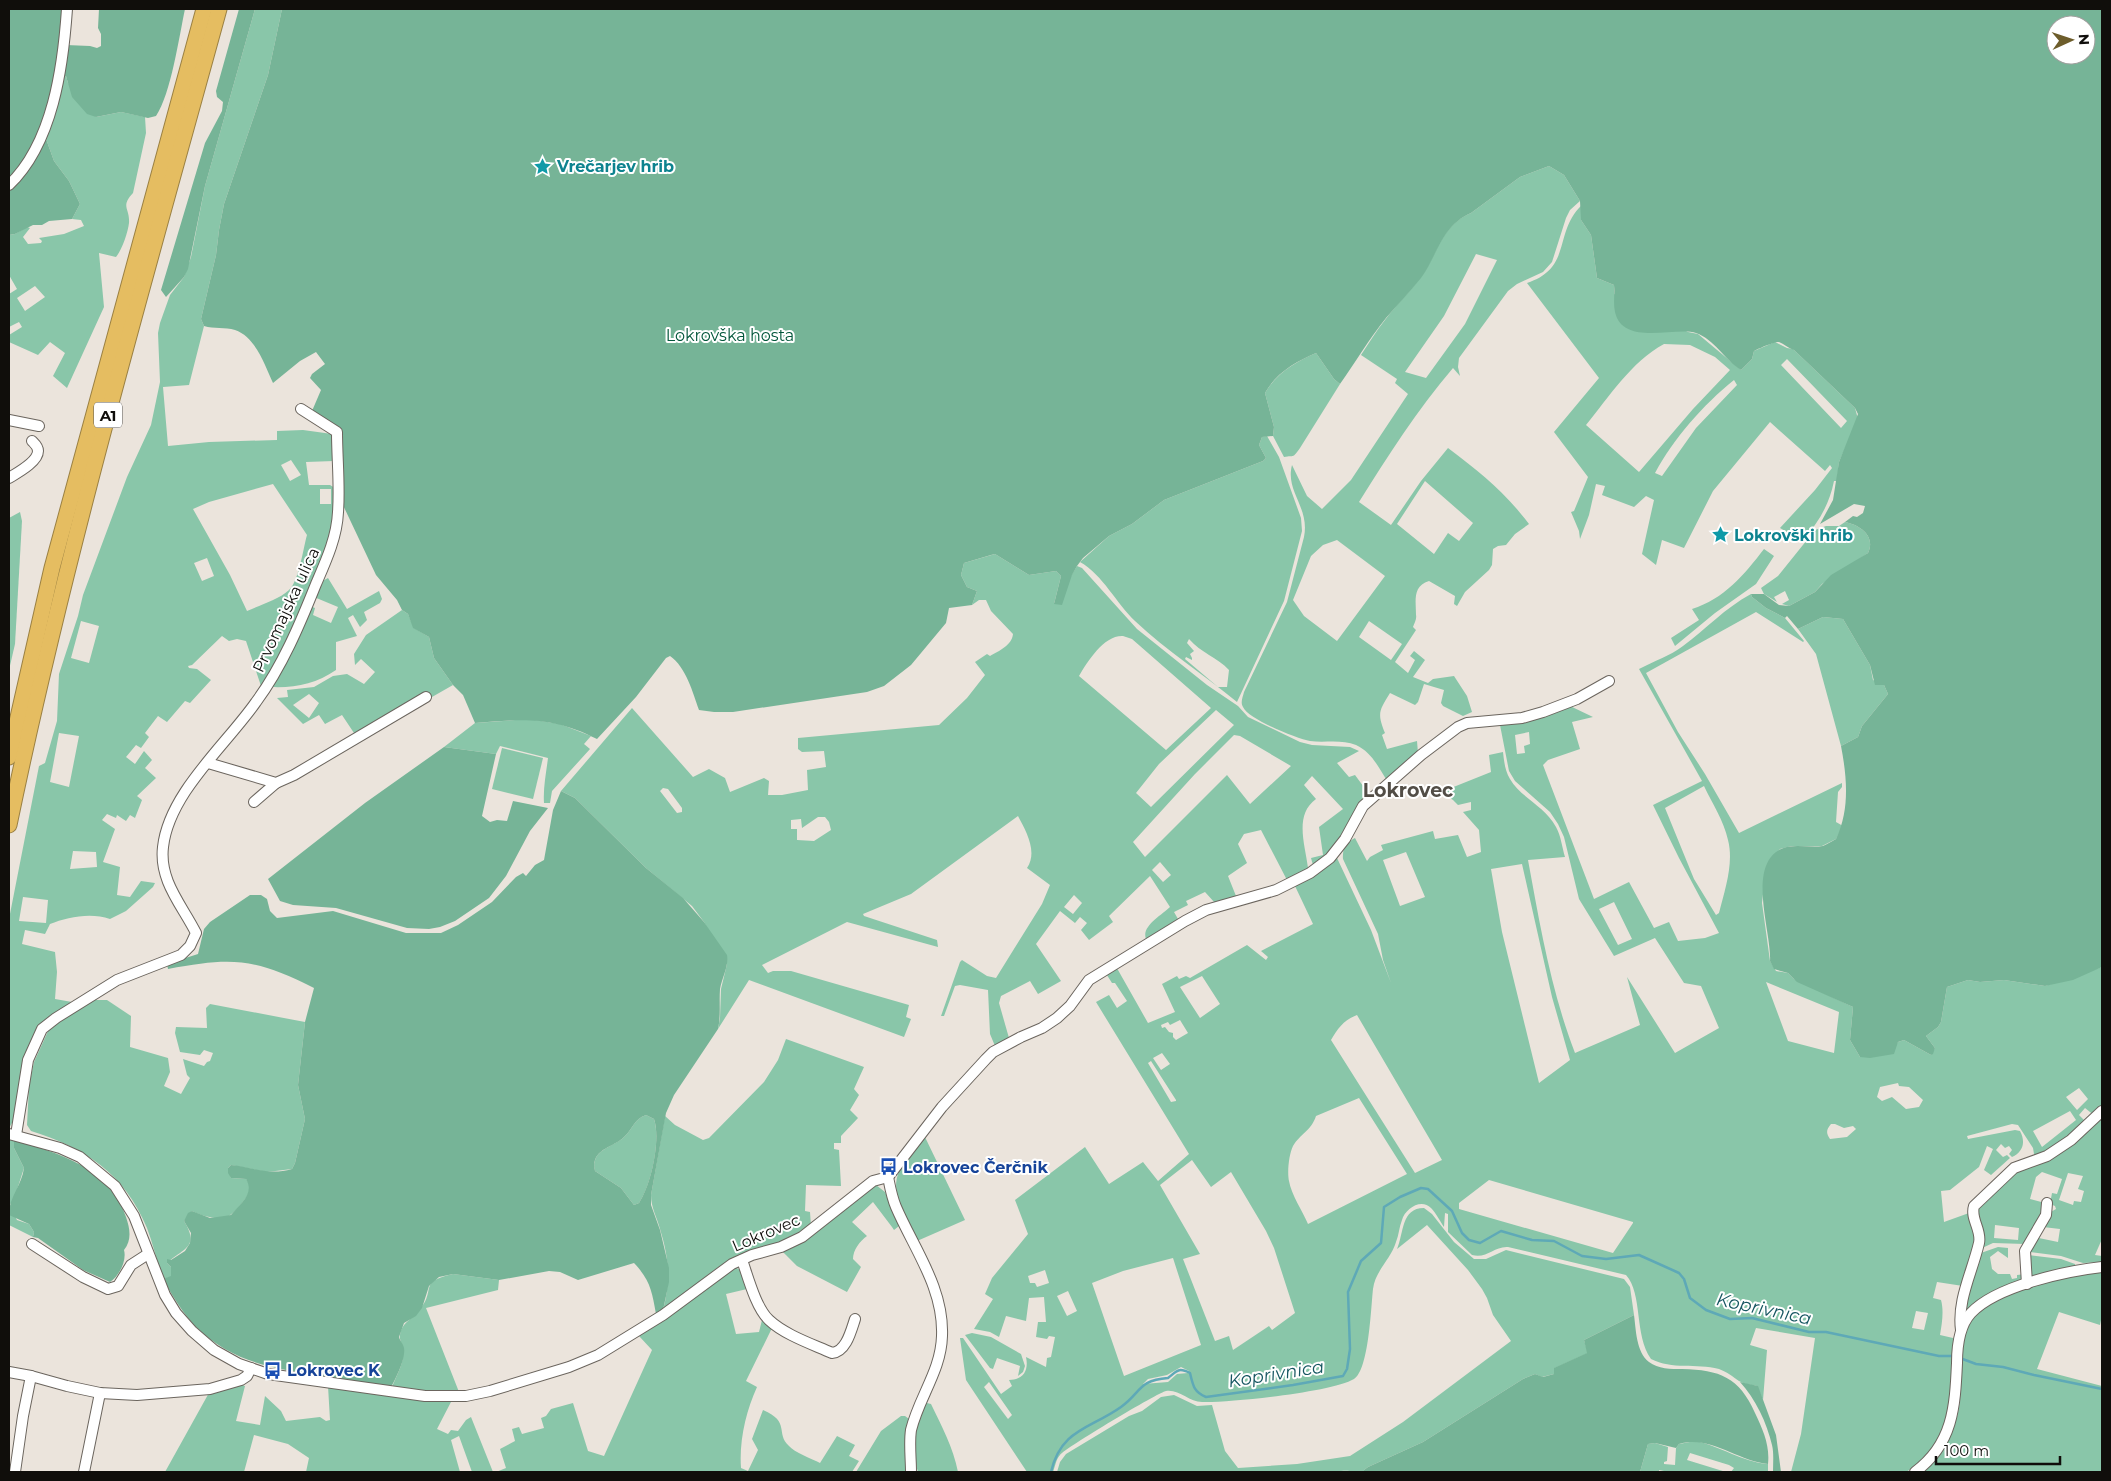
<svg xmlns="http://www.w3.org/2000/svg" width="2111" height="1481" font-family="Montserrat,sans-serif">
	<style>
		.green { fill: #89c6a9; fill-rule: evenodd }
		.forest { fill: #76b497; fill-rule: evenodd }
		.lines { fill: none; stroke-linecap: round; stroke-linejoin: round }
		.stream { stroke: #5ea9b7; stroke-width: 2.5 }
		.minor-casing { stroke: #6b655e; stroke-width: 12 }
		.highway-casing { stroke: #9a8043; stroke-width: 17 }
		.minor { stroke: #fff; stroke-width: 10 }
		.highway { stroke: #e5bd61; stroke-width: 15 }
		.labels { text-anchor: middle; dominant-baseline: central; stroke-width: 4; stroke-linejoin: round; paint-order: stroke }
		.shield { fill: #fff; stroke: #585654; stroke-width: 1 }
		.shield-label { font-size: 15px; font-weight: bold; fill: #100e0b }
		.culture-label { font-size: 16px; font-weight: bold; fill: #0d838f; stroke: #fff; text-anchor: start }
		.park-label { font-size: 16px; fill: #02563a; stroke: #fff }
		.street-label { font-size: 16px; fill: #100e0b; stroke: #fff }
		.transit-label { font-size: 16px; font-weight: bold; fill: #164399; stroke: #fff; text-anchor: start }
		.water-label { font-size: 18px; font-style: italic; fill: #165661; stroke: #fff }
		.quarter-label { font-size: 19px; font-weight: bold; fill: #524d46; stroke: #fff }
	</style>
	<rect width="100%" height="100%" fill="#ebe4dc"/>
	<g class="green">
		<path d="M255,9H282L268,75L224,204L219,230L216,255L201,319L204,326L189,385L163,387L168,446L209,442L277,440V431L303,430L332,434L334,461L306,462L309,485H330L335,488L336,514L325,553L275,667L261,686L246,641L237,639L229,641L222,636L192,665L188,666L189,668L197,669L211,680L190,703L185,701L167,722L158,716L145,733L149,737L141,748L136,745L126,757L135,764L144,751L152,760L145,768L156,778L137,796L142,800L135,818L130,815L126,821L117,815L116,818L107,814L102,820L115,829L103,862L120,867L117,895L130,897L141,881L155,883L153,887L126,911L110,919C91,912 67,917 50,924L45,934L25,930L22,944L55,952L57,972L55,999L72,1002V1004L39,1027L30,1043L23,1061L15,1118L9,1128V919L39,766L45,763L57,721L59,674L78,616L83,595L127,477L151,425L160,382L158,333L160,323L170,295L184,277L191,257L205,186ZM291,460L301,475L290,481L281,465ZM273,484L307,535C303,549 299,581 289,590C278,600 260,605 247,611L230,575L193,509L209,502ZM320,489H331V504H320ZM207,558L214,576L202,581L194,563ZM81,621L99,626L89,663L71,658ZM59,733L79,736L69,787L50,782ZM73,851L96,852L97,867L70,869ZM23,897L48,900L46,923L19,921Z"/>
		<path d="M66,76L68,83L96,117L121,112L145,117L146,133L133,193C120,207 130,208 129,223C128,232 122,250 116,257L99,253L104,307L67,388L53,376L65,353L50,342L38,355L9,342V335L22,327L19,322L9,327V294L17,289L9,275V235L15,234L27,227L30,228L23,237L28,244L41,243L42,241L39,238L64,234L84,226L81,220L72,219L80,204L69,181L54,161L45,136L61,77ZM35,286L45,297L25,311L17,298Z"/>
		<path d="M1549,166L1564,175L1580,201L1570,210L1566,218L1552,262L1543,272L1517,284L1508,291L1459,358L1458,367L1460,376L1453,368C1417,410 1388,456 1359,502L1391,525L1421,481L1448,448C1481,473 1504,491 1529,524L1515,534L1506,545L1498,546L1493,549L1492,565L1489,570L1465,592L1457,606L1454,604L1455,596L1429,581C1412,586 1416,602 1416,615C1417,619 1414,624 1413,627L1416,630L1395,662L1408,673L1415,660L1410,656L1414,651L1425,660L1413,677L1428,683L1433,679L1454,676L1467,696L1472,712L1463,716L1443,706L1441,703L1444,690L1424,684L1418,702L1415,705L1390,693C1379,711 1377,713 1385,733L1382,735L1387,749L1417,741L1418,753L1386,779C1378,766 1371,752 1356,745C1342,739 1325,743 1310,741C1297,739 1248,719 1243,707C1240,702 1243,697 1244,692L1287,602L1304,537C1310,507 1285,492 1292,465L1307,496L1322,509L1351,480L1408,394L1395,383L1397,379L1361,355C1369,343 1376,331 1385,320C1396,305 1409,293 1420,278C1438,255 1440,226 1471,213L1520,177ZM1476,254L1497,260L1465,324L1426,378L1405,372L1444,316ZM1425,481L1473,523L1459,541L1448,533L1434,554L1397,524ZM1337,540L1385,576L1337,641L1304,616L1293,600L1311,556L1323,545ZM1369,621L1402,644L1391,660L1359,637Z"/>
		<path d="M1582,205L1581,220L1591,235L1597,278L1614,285V294L1688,332L1698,334L1741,370L1752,359L1754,351L1775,342L1787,348L1793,349L1855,408L1858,419L1839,462L1837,481H1834C1829,506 1818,523 1802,541L1780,528L1815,490L1832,468L1830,465L1825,471L1770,422L1713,491L1684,548L1662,540L1656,565L1642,554L1654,500L1646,496L1634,507L1602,495L1605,486L1596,484L1589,515L1580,539L1579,531L1571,512L1574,511L1588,477L1554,432L1599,378L1527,283C1573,268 1553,232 1582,205ZM1664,344L1690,345L1715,357L1730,370L1693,409L1639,472L1586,425C1609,397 1631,362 1664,344ZM1787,359L1847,421L1841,428L1781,365ZM1734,380L1737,385L1696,428L1662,476L1655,473C1674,438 1703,405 1734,380Z"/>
		<path d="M1316,353L1334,379L1340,384L1300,448C1292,459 1295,455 1284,457L1273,436L1274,427L1265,393C1277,373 1295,362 1316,353Z"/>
		<path d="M1267,436L1279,457L1301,518L1302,531L1284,601L1237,702C1203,674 1167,651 1135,621C1116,603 1103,575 1080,562L1109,536L1132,524L1164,500L1263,461L1266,458L1259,445L1262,437ZM1189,639C1201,653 1217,657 1229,670L1227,687H1218L1185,659L1186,657L1192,660V658L1190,654L1194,651L1187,643Z"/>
		<polygon points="20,512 22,521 15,644 9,670 9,518"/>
		<path d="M1845,522C1860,525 1876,536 1868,553L1822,584L1815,592L1789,606L1782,604L1789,600L1785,591L1774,597L1777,602L1764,594L1761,588L1778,576L1815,530L1826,526H1839Z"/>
		<path d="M1764,549L1774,556L1756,584L1715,613L1675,646L1671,638L1699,620L1692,609C1724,599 1744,575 1764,549Z"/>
		<path d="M995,554L1029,575L1056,571L1061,576L1054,604L1077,566L1082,568L1137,629L1207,685L1238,706L1248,717L1300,742L1312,745L1350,747L1359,751L1337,763L1349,777L1355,775L1369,794C1362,802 1355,810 1350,819C1340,836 1333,856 1313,865L1311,858L1323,855L1319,827L1343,809L1312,776L1304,785L1316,799C1294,815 1305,844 1308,868L1306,872L1288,882L1261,830L1244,834L1238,844L1247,863L1228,876L1236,896L1215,903L1205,892L1186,901L1188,905L1174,912L1178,919L1146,939C1141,926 1162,915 1170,907L1150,876L1109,916L1113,922L1089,940L1081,930L1087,923L1080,917L1075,923L1060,911L1036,944L1061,981L1038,994L1030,981L1001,996L999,1003L1009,1038L995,1046L990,1034L988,990L960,985L955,986L944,1016H941L960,962L962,960L987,976L996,978L1042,904L1050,885L1027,868C1038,852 1026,831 1018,816L911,894L863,914L864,916L937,940L938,947L847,922L762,965L768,973L773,971H791L909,1005L906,1017L911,1019L904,1037L749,980L718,1029L720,1018L721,989L727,964L704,922L692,906L646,868L575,798L561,791L632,708L693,777L709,769L725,778L730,792L764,778L769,781L768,795H782L808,790L807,770L826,767L824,751L802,752L798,749V738L939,725L967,698L985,675L975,662L987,654L990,656C999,651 1012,645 1013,634L991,611L986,600H979L972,605L977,591L967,587L961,575L964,563ZM1123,636L1132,639L1211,708L1166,750L1079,676C1088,661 1104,635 1123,636ZM1216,710L1234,725L1151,807L1136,793L1159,764ZM1234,735L1240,736L1291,766L1250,804L1227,775L1145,857L1133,842L1195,774ZM663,788L668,789L682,808V812L677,813L660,791ZM818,817H825L829,822L831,830L814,841L797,840V829H791V820L801,819L802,828ZM1160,862L1171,875L1163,882L1152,870ZM1074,895L1082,903L1073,914L1064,907Z"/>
		<path d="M328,578L347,609L379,591L382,599L380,603L364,612L367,620L360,627L353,615L348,618L357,636L336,642V670C316,684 295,688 271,687L310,606L315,608L313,615L331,623L338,607L314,597L319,583Z"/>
		<path d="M1751,594L1752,597L1766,608L1785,618L1804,641L1803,642L1756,612L1646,673L1678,732L1705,774L1739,833L1842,783V787L1838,792L1836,822L1843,826L1836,839L1822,846H1791L1780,849L1766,868L1762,903L1770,961L1776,971L1788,973L1794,979L1853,1007L1850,1040L1860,1057L1896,1045L1898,1042L1904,1040L1931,1055L1935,1048L1926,1036L1938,1027L1941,1022L1947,987L1968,980L1980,982L2004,980L2045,986L2102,967V1109L2095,1116L2085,1108L2079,1115L2086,1122L2082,1128L2035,1160L2033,1148L2018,1125L2012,1124L1967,1136L1968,1139L2015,1130L2020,1131C2026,1142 2023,1152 2012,1157L2009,1154L2012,1150L2009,1146L2005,1148L2001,1144L1996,1150L2003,1157L2007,1155L2010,1158L1991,1175L1984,1170L1993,1149L1987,1146L1979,1167L1950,1190L1941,1191L1944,1222L1969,1213L1976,1234L1963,1286L1937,1282L1933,1298L1941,1300C1944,1311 1942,1323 1940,1335L1953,1338L1952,1397L1941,1436L1928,1454L1911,1469L1906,1472H1791L1801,1434L1815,1338L1756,1328L1750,1345L1767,1350L1763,1400L1757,1386C1752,1385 1744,1384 1739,1381C1732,1376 1727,1372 1719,1369C1696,1363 1672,1370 1651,1359C1634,1335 1643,1294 1626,1275L1508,1247C1494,1246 1487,1259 1472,1255L1448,1232V1214L1445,1213L1444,1227C1440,1221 1436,1213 1431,1208C1421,1198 1405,1209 1402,1220C1399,1227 1399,1235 1396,1242C1391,1259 1375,1271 1373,1289C1371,1307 1369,1370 1354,1379C1332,1392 1230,1403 1202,1402C1189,1402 1179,1389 1166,1391C1159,1392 1065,1448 1060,1455C1056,1459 1055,1467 1053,1472H1027L966,1380L960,1338H963L1001,1394L1012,1386L1009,1380C1023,1380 1029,1371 1026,1357L1046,1367L1047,1358L1051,1357L1055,1337L1049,1336L1047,1339L1036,1337L1038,1322H1046L1044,1297L1029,1298L1026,1321L1006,1316L999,1337L990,1332L974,1329L993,1299L985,1294L992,1278L1028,1234L1015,1200L1085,1147L1109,1184L1143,1162L1158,1181L1189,1154L1096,1002L1109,995L1117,1008L1127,1001L1115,983H1112L1105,972L1116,967L1118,970L1148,1023L1175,1012L1162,984L1177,976L1179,979L1186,976L1190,978L1247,945L1266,960L1268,957L1261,951L1313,924L1295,886L1331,859L1337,858L1371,930L1391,983L1383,960L1378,934L1343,859C1343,848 1344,844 1355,838L1367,861L1370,857L1383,850L1381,845L1433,831L1435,839L1458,835L1467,857L1481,852L1479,830L1463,812L1471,810V802L1458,805L1453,800L1441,792L1491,772L1489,755L1503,752C1504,761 1505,771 1510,779C1521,798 1545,806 1556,827C1561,836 1562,847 1565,857L1528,860C1540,925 1551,991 1575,1053L1640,1025L1627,977L1675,1053L1719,1028L1701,986L1684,983L1655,938L1614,956L1579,899L1564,837L1558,824L1550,812L1515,781L1509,771L1500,725L1570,706L1593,717L1572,722L1580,749L1548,760L1543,765L1594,899L1629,882L1654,928L1669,922L1678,941L1705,938L1719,933L1679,858L1653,805L1702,781L1639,669C1654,661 1670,656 1683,646C1706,629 1725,608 1751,594ZM1529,732L1530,744L1524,746L1525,753L1517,754L1515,735ZM1704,786C1712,803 1724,821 1728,840C1734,863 1725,890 1719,913L1716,915L1694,879L1665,808ZM1406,852L1425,897L1400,906L1383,860ZM1522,864L1552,997L1570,1060L1539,1083L1502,932L1491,869ZM1614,902L1632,939L1618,945L1599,909ZM1202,976L1220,1004L1200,1018L1180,987ZM1766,982L1839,1012L1834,1053L1788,1041ZM1357,1015L1442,1160L1415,1173L1331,1040C1338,1028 1344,1020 1357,1015ZM1180,1020L1188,1033L1176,1040L1173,1037V1033L1169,1032L1165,1027L1162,1028L1161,1025L1168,1022L1170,1025ZM1162,1053L1170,1064L1161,1070L1153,1058ZM1151,1061L1176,1100V1101L1171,1102L1148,1063ZM1898,1083L1899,1086L1909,1087L1923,1100L1919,1107L1906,1109L1892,1097L1882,1101L1877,1097L1880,1087ZM2079,1088L2088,1099L2077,1110L2066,1097ZM1359,1098L1407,1174L1308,1224C1303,1212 1291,1194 1289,1181C1287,1172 1289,1154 1293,1146C1301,1133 1311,1131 1316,1116ZM2070,1111L2076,1120L2042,1147L2033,1131ZM1831,1124H1835L1844,1128L1853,1126L1856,1129L1847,1137L1830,1139C1826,1133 1826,1130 1831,1124ZM1192,1160L1211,1187L1231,1172L1266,1231L1274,1248L1295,1313L1272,1330L1269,1326L1233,1350L1229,1336L1215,1341L1183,1259L1200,1254L1160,1185ZM1489,1180L1633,1222V1223L1613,1253L1459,1209V1203ZM1173,1258L1201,1345L1124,1376L1092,1283L1123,1271ZM1045,1270L1049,1283L1037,1287L1035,1283H1030L1028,1276ZM1068,1291L1077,1311L1067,1316L1057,1296ZM1916,1311L1928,1313L1924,1330L1912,1328ZM1181,1367L1189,1371L1188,1373L1177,1374L1168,1382L1143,1384L1148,1379L1167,1375ZM989,1382L1012,1415L1008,1419L984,1387Z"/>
		<path d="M402,610L408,614L414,628L429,637L434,658L453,685L432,697L429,694L356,736L342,715L325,724L319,715L303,724L277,698L288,697L287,690L314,687L333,676L347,674L364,684L375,672L361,659L355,665L354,654L366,635ZM309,694L319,703L309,718L293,705Z"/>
		<polygon points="1823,617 1843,619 1870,665 1873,680 1884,685 1888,694 1862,726 1858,737 1841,746 1816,654 1798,629"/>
		<path d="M529,719L560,724L591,736L584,744L590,749L552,791L550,803H544C543,788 546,774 548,758L500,746L496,754L444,747L475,723Z"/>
		<polygon points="502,748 543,758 533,799 492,789"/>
		<path d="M95,1000H107L131,1016L130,1047L168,1058L170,1072L164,1086L181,1094L190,1078L187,1075L183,1059L204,1066L207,1062L210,1061L213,1053L204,1050L200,1055L180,1052L175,1033L176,1027L207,1028L206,1008L210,1004L305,1022L298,1085L305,1119L295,1163L292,1169L267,1172L231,1165L228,1168L231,1178L246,1179C249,1183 251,1186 250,1190C249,1196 233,1215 227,1217C215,1220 203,1216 192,1211L184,1221C200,1247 184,1248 167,1263L171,1267V1277L163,1279C157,1262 153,1244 147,1228C124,1173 85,1148 31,1131L27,1125L29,1086L34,1062L49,1029L82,1006Z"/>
		<path d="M786,1039L864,1067L854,1089L859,1095L850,1110L858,1118L841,1136V1143H834V1149L839,1150L841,1186L806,1185L805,1211L810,1212L811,1226C788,1243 761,1246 736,1257C712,1268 692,1289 671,1306L663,1310C671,1279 669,1259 660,1229C657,1217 651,1208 651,1195L665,1116L675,1125L703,1140L709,1138L764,1082L778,1060Z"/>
		<path d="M2102,1113V1239L2095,1255L2102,1256V1262L2083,1263L2061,1256L2030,1252L2034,1237L2058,1242L2060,1229L2043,1227L2049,1213L2056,1209L2055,1206L2050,1204L2052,1193L2057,1194L2062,1179L2042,1172L2036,1177L2030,1199L2045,1203V1209L2025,1244L1993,1243L1980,1249L1976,1208L2012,1174L2031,1164ZM2068,1173L2083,1176L2078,1189L2084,1191L2081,1202L2074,1201L2073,1205L2059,1200ZM1995,1225L2019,1228L2018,1240L1994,1238Z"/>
		<path d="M646,1115L654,1119C661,1141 651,1185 639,1203L634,1205L621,1188L595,1171C590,1149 613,1148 624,1137C633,1129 634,1119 646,1115Z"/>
		<path d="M924,1135L965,1220L917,1241C909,1223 890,1196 898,1174C903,1160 916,1147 924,1135Z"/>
		<polygon points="9,1140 14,1140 14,1148 24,1168 14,1199 9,1206 17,1220 29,1224 34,1232 33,1237 9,1225"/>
		<path d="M876,1185L885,1192L899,1226L894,1230L892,1227L873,1202L852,1222L867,1236C860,1241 853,1250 853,1259L861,1267L847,1292L797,1266L782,1251L812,1236Z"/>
		<path d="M1424,1208L1432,1214L1454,1242L1474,1259H1486L1506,1250L1624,1279L1630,1287L1634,1315L1584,1340L1588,1353L1555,1368L1554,1374L1542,1377L1535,1374L1523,1379L1423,1442L1368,1467L1364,1470V1472C1350,1472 1349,1469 1335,1472H1057L1060,1462L1066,1454L1129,1416L1142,1411L1161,1397L1174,1395L1197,1406L1212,1405L1225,1451L1238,1468L1297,1464L1350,1456L1403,1422L1511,1341L1493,1315L1487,1298L1482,1289L1468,1270L1427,1225L1397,1249C1404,1233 1401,1208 1424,1208Z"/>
		<polygon points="1998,1247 2008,1248 2008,1258 1998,1251 1990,1257 1992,1269 1998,1274 2010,1274 2012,1279 2017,1278 2017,1275 2026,1274 2026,1279 1984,1296 1967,1313 1962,1310 1978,1254"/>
		<polygon points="2029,1255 2061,1259 2075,1264 2075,1266 2030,1279"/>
		<path d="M735,1267L740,1270L747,1289L726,1294L736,1334L759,1332L762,1320L772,1328L746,1381L757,1387C746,1411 739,1441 741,1468L748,1471L758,1450L752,1439L763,1410C791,1422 775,1433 789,1446C794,1452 812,1459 820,1463L837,1436L855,1445L849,1456L859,1461L852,1472H496L506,1468L500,1449L515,1441L512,1429L519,1427L522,1434L544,1428L541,1418L546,1416L551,1409L573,1403L588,1451L604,1456L652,1350L639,1336Z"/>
		<path d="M2102,1269V1315L2100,1325L2059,1312L2037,1369L2102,1386V1472H1920C1933,1458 1947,1445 1954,1426C1972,1382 1942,1331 1992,1301C1999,1297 2007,1295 2014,1293C2042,1282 2072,1276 2102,1269Z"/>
		<path d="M453,1274L499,1280L498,1290L426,1308L459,1392L432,1393L392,1387C396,1376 405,1362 403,1350C403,1344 399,1341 400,1335C402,1321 414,1319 421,1308C436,1289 418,1282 453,1274Z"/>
		<polygon points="972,1333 991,1337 1021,1354 1025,1366 1023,1372 1018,1376 1020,1366 997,1358 993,1369 990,1368 965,1335"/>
		<polygon points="242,1385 245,1386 236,1421 260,1425 265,1396 281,1411 286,1421 320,1417 326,1421 330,1420 328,1386 452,1400 437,1429 448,1434 451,1430 458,1431 466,1420 471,1417 493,1472 472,1472 459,1436 451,1440 460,1472 306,1472 309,1458 288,1444 254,1435 244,1472 165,1472 210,1391"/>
		<path d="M927,1403L931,1404C942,1427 953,1447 958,1472H918C913,1457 914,1414 927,1403Z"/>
		<polygon points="901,1416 905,1416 909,1419 906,1441 907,1472 856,1472 881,1431"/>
		<path d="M1695,1441C1721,1446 1742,1462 1768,1464V1472H1731L1734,1468L1729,1465L1690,1453L1687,1460L1726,1472H1669L1659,1470V1472H1640L1648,1444L1655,1443L1668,1447L1667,1461L1664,1462V1464L1675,1465L1676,1448L1679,1444Z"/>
	</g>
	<g class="forest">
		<polygon points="9,9 64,9 52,97 34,144 9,183"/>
		<path d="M99,9H185C179,37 171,94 156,116L148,118L121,112L96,117L87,114L72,97L66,76L61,77L66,45L90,46L97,48L101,46V34L98,28Z"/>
		<polygon points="239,9 255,9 205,186 188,269 184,277 166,297 161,290 205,143 222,111 223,102 217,97 216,91"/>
		<path d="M282,9H2102V967L2073,980L2045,986L2004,980L1980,982L1968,980L1947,987L1941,1022L1938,1027L1926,1036L1935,1048L1933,1054L1931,1055L1904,1040L1898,1042L1894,1054L1870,1058L1860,1057L1850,1040L1853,1007L1797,982L1788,973L1774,969L1770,961C1772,933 1746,866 1781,849C1793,843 1809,848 1823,846C1828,844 1832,841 1836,839C1850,810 1847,777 1841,746L1858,737L1862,726L1888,694L1884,685H1875L1870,665L1843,619L1823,617L1798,629L1787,616L1785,618L1766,608L1752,597L1751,594H1764L1779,605L1789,606L1815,592L1831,575L1868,553C1876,536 1860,525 1845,522L1853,516L1857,517L1863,513L1865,506L1854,504L1820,524L1833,500L1839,462L1858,414L1855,408L1794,350C1788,348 1784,344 1779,342C1776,341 1757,349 1754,351L1752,359L1741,370C1725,360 1714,339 1696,333C1676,326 1623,347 1615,312C1613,303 1615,294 1614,285L1597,278L1591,235L1581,220L1580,201L1564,175L1549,166L1520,177L1471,213C1441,226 1438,255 1421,278C1410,292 1397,305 1386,318C1369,339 1355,363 1340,384L1334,379L1316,353C1295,362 1276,373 1265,393L1274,427L1273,436L1262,437L1259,445L1266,458L1263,461L1164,500L1132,524L1109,536L1083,558L1077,566L1072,575L1062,605L1054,604L1061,576L1056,571L1029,575L995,554L991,555L964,563L961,575L967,587L977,591L972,605L949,608L946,623L911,665L884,686L867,692L733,712H714L699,710C693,693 686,667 670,656L666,658L636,697L597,739C552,716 523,719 475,723L463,695L453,685L434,658L429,637L413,628L408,614L402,610L397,600L376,575L342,503L340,430L312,411L321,390L310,378L312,374L325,364L316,352L300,361L273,383C265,366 256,337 235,330C225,327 214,329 204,326L201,319L216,255L219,230L224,204L268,75ZM2056,25H2086V55H2056Z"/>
		<polygon points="45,136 54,161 69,181 80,204 72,219 49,221 42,225 33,225 15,234 9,235 9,189"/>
		<polygon points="444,747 496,754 482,816 490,822 497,820 507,821 513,801 548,808 530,831 506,876 489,898 455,921 440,927 429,929 407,928 336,908 293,905 280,901 268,879 365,803"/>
		<path d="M561,791L575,798L646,868L683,898L704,922L727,955C729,966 722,978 720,989C719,1003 721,1016 718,1029L674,1095L666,1113L651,1195V1205L660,1230L669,1268V1282L663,1310L656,1314C652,1291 650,1280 634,1263L578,1280L560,1272L549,1271L499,1280L453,1274L439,1277L429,1286L422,1308L416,1316L404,1323L399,1337C400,1341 403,1343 404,1348C406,1358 396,1378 391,1387C369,1383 346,1379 324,1376C273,1368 234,1364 195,1326C182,1312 172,1295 163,1279L171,1276V1267L167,1263V1259L171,1260L185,1251L190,1243L191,1233L184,1221L188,1213L192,1211L210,1218L231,1215C240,1204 255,1194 246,1179L231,1178L228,1173V1168L231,1165C254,1167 268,1176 292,1169L295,1163L305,1119L298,1085L305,1022L314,988C254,958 233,957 168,969L167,964L198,954L204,929L210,922L250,895H261L267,899L270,911L277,918L333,911L406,933H441L458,925L492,902L516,877L523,873L526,876L535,865L544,860L553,810ZM646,1115L654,1119C661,1140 651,1185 639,1203L634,1205L621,1188L595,1171C590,1149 613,1148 624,1137C633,1129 634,1119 646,1115Z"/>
		<path d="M14,1140C59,1153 110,1168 126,1217C130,1229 132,1240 124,1250C127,1261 119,1276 110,1282L83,1270L38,1238L33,1237L34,1232L29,1224L9,1215C8,1199 22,1185 24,1168L14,1148Z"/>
		<path d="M1634,1315C1636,1329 1636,1352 1649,1362C1658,1369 1671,1369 1682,1369C1720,1370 1739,1377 1755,1413C1763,1430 1770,1445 1768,1464C1737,1461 1710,1435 1679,1444L1676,1448L1655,1443L1648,1444L1640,1472H1364V1470L1368,1467L1423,1442L1523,1379L1535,1374L1543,1377L1554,1374V1368L1587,1353L1584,1340Z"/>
		<path d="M1740,1382L1758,1386L1776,1435L1781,1472H1773C1773,1463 1774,1453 1772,1445C1767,1423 1755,1398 1740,1382Z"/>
	</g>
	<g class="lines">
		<g class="stream">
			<polyline points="1960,1358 1976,1364 2003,1367 2034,1375 2102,1389"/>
			<path d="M1051,1472C1061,1429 1090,1429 1121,1407C1141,1393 1138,1380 1168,1378C1177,1371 1178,1367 1190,1373C1193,1386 1194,1392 1206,1397L1293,1385L1343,1376L1347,1369L1350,1349L1348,1292L1361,1261L1381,1243L1384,1207L1400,1197L1421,1188L1428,1189L1452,1211L1462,1233L1469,1240L1480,1243L1501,1231L1532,1240L1554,1241L1582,1256L1606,1259L1639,1255L1679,1273L1684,1279L1690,1298L1706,1310L1730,1319L1752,1318L1809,1332H1826L1939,1356H1955"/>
		</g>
		<defs>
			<g id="minor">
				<path d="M9,185C53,143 63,67 67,9"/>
				<polyline points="9,420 39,426"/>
				<path d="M9,478C17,473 38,462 38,451C38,446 35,444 32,441"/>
				<polyline points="208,763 276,783 294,775 426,697"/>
				<polyline points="254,802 276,783"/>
				<polyline points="9,1134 60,1148 80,1157 115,1186 134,1216 165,1295 176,1313 192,1331 214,1350 239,1364 268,1374 425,1396 466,1396 490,1391 569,1367 598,1355 663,1315 732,1264 752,1255 781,1247 802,1237 873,1181 888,1177"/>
				<path d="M16,1135L28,1060L42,1029L56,1018L117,980L181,955L190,946L196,933C182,905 159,881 163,847C169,793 226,745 256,702C282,667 300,624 316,584C326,561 337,537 338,512C340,486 337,458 337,432L301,409"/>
				<polyline points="888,1177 942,1107 986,1059 993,1052 1021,1037 1042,1028 1057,1018 1070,1006 1089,980 1185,921 1206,910 1276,890 1310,873 1330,858 1345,839 1363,806 1421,755 1458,727 1467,723 1522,718 1543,712 1577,699 1609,681"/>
				<path d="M888,1177C890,1187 892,1198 896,1207C914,1249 944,1288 942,1336C941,1371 919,1397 911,1430C909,1443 911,1459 911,1472"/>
				<polyline points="32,1244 83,1277 108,1289 118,1286 131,1265 148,1254"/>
				<path d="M742,1260C748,1277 756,1308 769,1320C785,1335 812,1344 832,1353C846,1352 851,1331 855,1319"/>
				<polyline points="2027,1284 2025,1251 2046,1215 2047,1203"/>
				<path d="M1961,1330C1957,1300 1972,1273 1979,1243C1982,1230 1970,1219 1974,1206L2014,1168L2047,1156L2071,1140L2102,1111"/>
				<polyline points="9,1372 31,1376 67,1386 100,1393 137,1395 210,1389 241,1380 247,1376 251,1368"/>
				<polyline points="15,1472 23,1416 31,1376"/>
				<polyline points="84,1472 100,1393"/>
				<path d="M1915,1472C1953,1444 1955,1407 1957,1363C1957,1346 1959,1326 1971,1313C1996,1286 2066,1271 2102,1267"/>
			</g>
			<g id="highway">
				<polyline points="9,757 52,568 204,9"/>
				<path d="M9,825C66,550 145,279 219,9"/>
			</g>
		</defs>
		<use href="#minor" class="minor-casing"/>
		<use href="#highway" class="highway-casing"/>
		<use href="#minor" class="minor"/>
		<use href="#highway" class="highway"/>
	</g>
	<defs>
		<symbol id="sight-bare" viewBox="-9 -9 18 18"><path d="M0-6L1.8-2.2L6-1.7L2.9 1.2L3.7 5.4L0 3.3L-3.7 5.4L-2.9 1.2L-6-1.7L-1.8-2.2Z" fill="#0f9aa8" stroke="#fff" stroke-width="2.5" paint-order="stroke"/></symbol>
		<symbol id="bus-bare" viewBox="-9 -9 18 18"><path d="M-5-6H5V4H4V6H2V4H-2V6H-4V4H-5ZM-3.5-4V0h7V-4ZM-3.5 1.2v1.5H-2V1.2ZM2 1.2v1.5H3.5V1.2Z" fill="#1a4fb4" stroke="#fff" stroke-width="2.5" paint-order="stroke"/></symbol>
	</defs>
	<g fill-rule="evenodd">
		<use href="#sight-bare" x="530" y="154" width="25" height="25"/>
		<use href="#sight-bare" x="1708" y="522" width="25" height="25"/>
		<use href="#bus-bare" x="876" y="1154" width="25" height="25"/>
		<use href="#bus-bare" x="260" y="1358" width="25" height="25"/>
	</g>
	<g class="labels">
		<rect class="shield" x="94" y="402.5" width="28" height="25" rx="4"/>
		<g class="shield-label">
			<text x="108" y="415">A1</text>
		</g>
		<g class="culture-label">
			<text x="557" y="166">Vrečarjev hrib</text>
			<text x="1734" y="535">Lokrovški hrib</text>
		</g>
		<g class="park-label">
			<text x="730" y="335">Lokrovška hosta</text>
		</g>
		<g class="street-label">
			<text transform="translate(286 610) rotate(-65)">Prvomajska ulica</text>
			<text transform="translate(766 1233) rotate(-23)">Lokrovec</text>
		</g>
		<g class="transit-label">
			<text x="903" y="1167">Lokrovec Čerčnik</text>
			<text x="287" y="1370">Lokrovec K</text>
		</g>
		<g class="water-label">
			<text transform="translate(1764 1309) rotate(12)">Koprivnica</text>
			<text transform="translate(1276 1374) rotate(-9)">Koprivnica</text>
		</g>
		<g class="quarter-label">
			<text x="1408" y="790">Lokrovec</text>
		</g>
	</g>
	<rect width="2111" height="1481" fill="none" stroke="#100e0b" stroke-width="20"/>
	<g transform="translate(2071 40) rotate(87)"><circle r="24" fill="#ffffff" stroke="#9f9f9d"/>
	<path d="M0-4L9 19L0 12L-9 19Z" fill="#6d5d2b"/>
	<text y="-8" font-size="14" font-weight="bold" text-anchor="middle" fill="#100e0b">N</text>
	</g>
	<path d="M1936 1456v8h124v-8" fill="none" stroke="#100e0b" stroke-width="2.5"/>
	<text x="1944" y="1456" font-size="15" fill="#100e0b" stroke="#ffffff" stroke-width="4" paint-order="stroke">100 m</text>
</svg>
